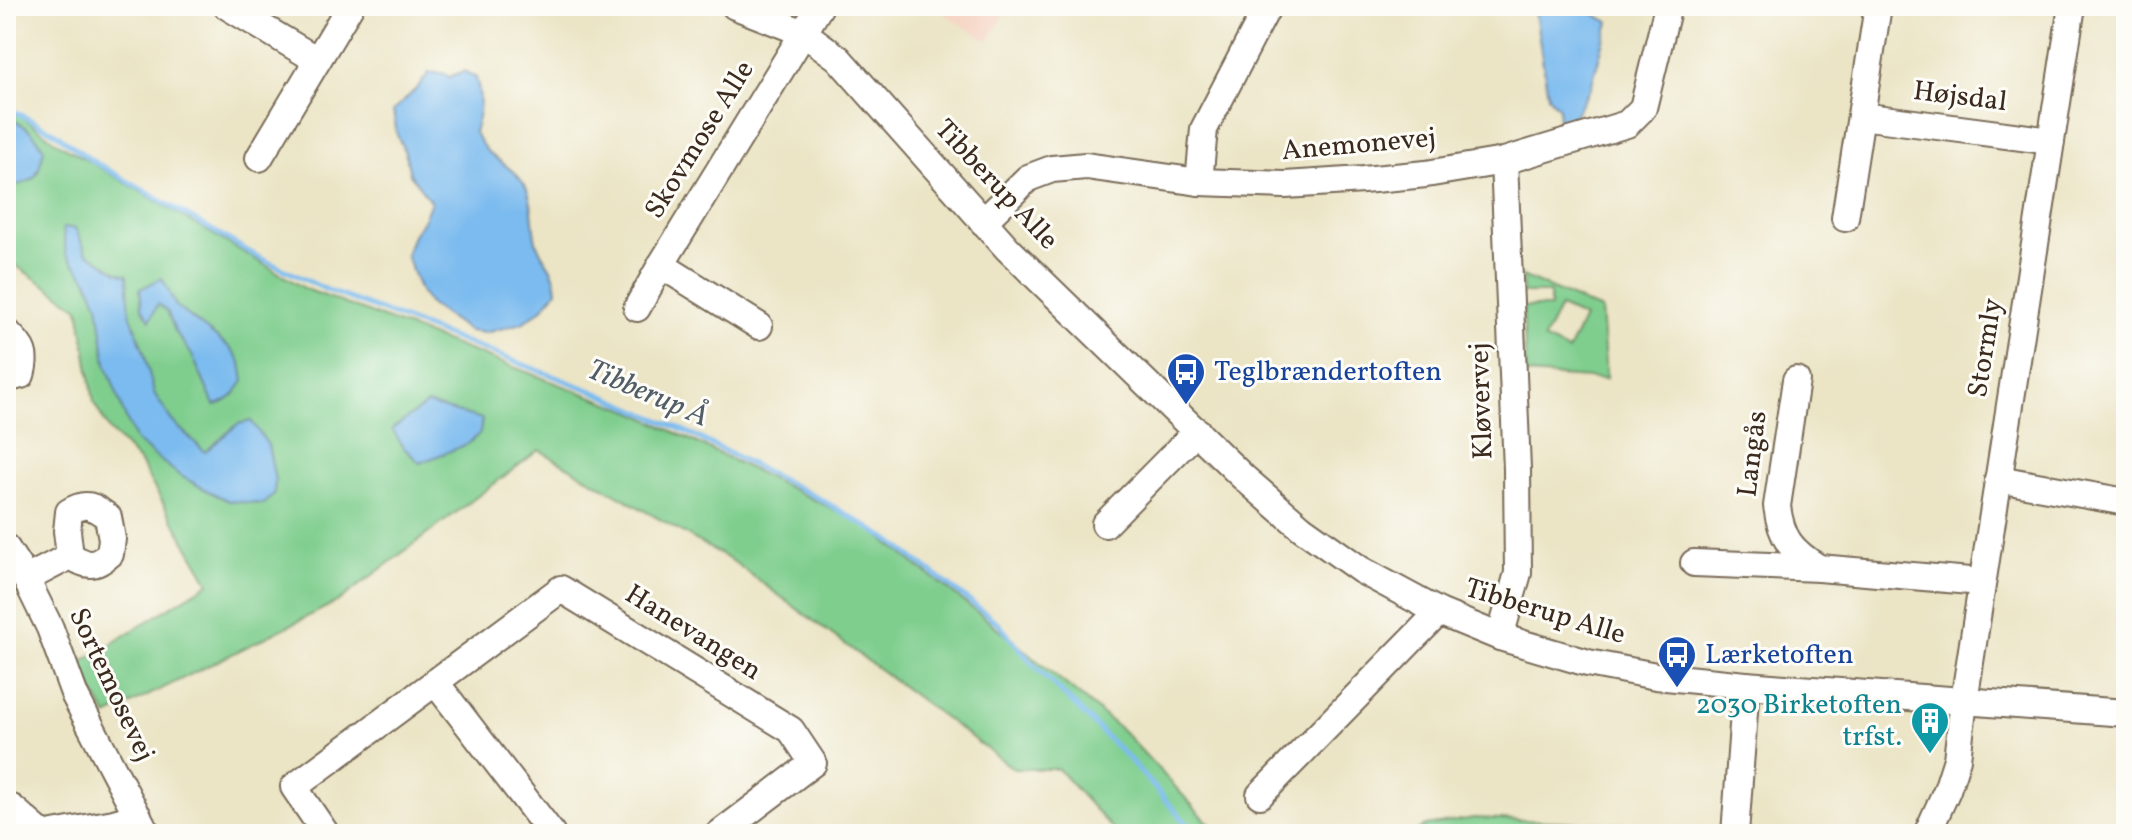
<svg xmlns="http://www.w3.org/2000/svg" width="2132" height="840" font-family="Vollkorn,serif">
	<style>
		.built { fill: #f5d3c2 }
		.green { fill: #7fce8e; stroke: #5d7c56; stroke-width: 2; fill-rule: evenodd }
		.water { fill: #7bbbef; stroke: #5b7286; stroke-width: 2 }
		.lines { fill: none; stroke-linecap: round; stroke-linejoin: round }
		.stream { stroke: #7bbbef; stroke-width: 5 }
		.minor-casing { stroke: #796b58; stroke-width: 30 }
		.minor { stroke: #fff; stroke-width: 26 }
		.labels { text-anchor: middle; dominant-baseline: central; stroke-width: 6; stroke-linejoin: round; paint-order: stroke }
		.street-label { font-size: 28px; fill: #3b2a1e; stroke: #fdfcf7 }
		.transit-label { font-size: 28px; fill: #164399; stroke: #fdfcf7; text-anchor: start }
		.culture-label { font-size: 28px; fill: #0d838f; stroke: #fdfcf7; text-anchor: end }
		.water-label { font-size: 30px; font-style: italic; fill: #515d67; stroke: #fdfcf7 }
	</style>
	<rect width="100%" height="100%" fill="#fdfcf7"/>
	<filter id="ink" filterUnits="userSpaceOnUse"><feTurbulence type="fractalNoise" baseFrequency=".0125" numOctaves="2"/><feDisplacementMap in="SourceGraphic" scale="16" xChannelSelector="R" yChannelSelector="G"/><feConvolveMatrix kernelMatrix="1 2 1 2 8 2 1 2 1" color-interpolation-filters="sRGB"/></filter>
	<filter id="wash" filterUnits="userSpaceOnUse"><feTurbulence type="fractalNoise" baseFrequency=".006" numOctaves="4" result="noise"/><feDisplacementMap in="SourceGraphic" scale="32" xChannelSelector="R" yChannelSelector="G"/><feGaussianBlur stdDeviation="1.8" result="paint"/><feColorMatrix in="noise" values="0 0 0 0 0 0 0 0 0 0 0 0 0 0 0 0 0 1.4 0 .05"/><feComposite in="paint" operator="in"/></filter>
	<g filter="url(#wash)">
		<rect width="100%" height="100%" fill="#ebe4c5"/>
		<polygon class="built" points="931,6 1009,6 988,41"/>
		<g class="green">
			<polygon points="6,105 58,143 306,289 633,412 862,523 990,622 1123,731 1219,834 1117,834 1058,769 1014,769 734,562 539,450 337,602 107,716 79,664 209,583 139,461 110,431 94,403 79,308 6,259"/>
			<path d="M1522,276L1601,310L1606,379L1526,374L1523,307H1550V293H1523ZM1560,307L1584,318L1568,351L1544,339Z"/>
			<polygon points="1474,818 1648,825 1647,834 1409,834 1426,826"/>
		</g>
		<g class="water">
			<polygon points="1534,6 1592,6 1592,13 1609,22 1591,87 1573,117 1558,121 1559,108 1548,96"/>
			<path d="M464,71L476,78C482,96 480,115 474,132C479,139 483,148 489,153C500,162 513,169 522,181C535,198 531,222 536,241C542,262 556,267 557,291L541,310L522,323L485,333L469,331L429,304L420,291L406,255L413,235L424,219L431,202L410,174L405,152L397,135L393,111L417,88L429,73H443L449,77Z"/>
			<path d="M6,116C25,126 32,129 44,149C37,177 39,181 9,187L6,186Z"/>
			<polygon points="63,228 75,228 86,252 118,272 127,275 130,313 144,352 154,393 172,421 205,452 238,424 251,421 268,445 275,480 274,494 264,504 229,501 208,491 179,475 136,441 124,414 106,364 98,304 87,279 66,254"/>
			<path d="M162,278L176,306L229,347L241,363L244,381C236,393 229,403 214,405L192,355L175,331L167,311L158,304L150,320L142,308L140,289Z"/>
			<polygon points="427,404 482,419 480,433 468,444 420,463 404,448 392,429"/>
		</g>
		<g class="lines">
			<polyline class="stream" points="6,107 54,132 91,160 260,258 327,290 598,393 685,431 822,500 891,541 998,623 1031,662 1130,760 1196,834"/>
		</g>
	</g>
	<g filter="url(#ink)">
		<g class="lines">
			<defs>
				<g id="minor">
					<polyline points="227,6 317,60"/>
					<polyline points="735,6 804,33 838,58 1008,249 1243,477 1302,528 1361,570 1439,612 1500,637 1588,663 1656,676 1746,685 2126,713"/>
					<polyline points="1861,116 2051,141"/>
					<polyline points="259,158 350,6"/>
					<polyline points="1199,182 1204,129 1268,6"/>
					<polyline points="1845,218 1878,6"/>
					<polyline points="983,222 1028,178 1052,169 1086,166 1199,182 1285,185 1363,180 1426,174 1504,161 1627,124 1643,108 1668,6"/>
					<polyline points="661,265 759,326"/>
					<polyline points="637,308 661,265 820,6"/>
					<path d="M6,331C21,347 28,351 21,375L6,379"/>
					<path d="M1796,380L1777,506C1781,538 1791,551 1819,568L1982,582"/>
					<polyline points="1998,479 2126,502"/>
					<polyline points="1105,524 1197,431"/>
					<polyline points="6,548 26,579 50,628 75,696 147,834"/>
					<polyline points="1694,563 1819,568"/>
					<path d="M26,579L70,556L67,531L69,512C86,501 93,506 108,517L112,539L110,554C93,568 89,566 70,556"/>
					<polyline points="1500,637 1518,573 1517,469 1504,161"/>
					<polyline points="436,683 552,834"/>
					<polyline points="1260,795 1439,612"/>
					<polyline points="12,808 42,834"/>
					<polyline points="53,834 114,823 138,816"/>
					<polyline points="326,834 294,787 561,589 791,730 813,763 719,834"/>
					<polyline points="1735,834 1746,685"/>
					<polyline points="1927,834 1947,790 1957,759 1964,701 2072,6"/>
				</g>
			</defs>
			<use href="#minor" class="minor-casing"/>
			<use href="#minor" class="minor"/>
		</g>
	</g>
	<defs>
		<symbol id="bus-pin" viewBox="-11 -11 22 30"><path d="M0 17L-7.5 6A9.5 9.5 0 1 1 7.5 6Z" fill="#1a4fb4" stroke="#fdfcf7"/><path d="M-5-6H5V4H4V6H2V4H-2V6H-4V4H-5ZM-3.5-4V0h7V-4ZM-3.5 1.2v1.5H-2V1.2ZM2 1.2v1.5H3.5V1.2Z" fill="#fff"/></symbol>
		<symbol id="building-pin" viewBox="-11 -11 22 30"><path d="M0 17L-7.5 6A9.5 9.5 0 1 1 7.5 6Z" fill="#0f9aa8" stroke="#fdfcf7"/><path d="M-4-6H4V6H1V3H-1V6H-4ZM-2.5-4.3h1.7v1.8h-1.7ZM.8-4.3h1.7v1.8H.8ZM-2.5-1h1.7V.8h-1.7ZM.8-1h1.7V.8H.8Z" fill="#fff"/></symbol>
	</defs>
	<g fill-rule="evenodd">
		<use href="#bus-pin" x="1164" y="350" width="44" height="60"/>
		<use href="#bus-pin" x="1655" y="633" width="44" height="60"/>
		<use href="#building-pin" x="1908" y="699" width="44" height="60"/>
	</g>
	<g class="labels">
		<g class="street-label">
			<text transform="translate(1960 97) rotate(7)">Højsdal</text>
			<text transform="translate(700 140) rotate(-58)">Skovmose Alle</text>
			<text transform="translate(1359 145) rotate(-5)">Anemonevej</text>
			<text transform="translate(996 185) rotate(47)">Tibberup Alle</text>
			<text transform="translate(1986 348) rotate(-81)">Stormly</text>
			<text transform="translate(1482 401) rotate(-92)">Kløvervej</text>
			<text transform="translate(1753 454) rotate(-83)">Langås</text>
			<text transform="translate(1545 612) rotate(17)">Tibberup Alle</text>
			<text transform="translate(693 633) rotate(32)">Hanevangen</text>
			<text transform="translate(111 685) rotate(65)">Sortemosevej</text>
		</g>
		<g class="transit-label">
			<text x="1214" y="372">Teglbrændertoften</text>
			<text x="1705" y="655">Lærketoften</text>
		</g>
		<g class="culture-label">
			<text x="1902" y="705">2030 Birketoften<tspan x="1902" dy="32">trfst.</tspan></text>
		</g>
		<g class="water-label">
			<text transform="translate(648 394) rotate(23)">Tibberup Å</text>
		</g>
	</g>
	<rect width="2132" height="840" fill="none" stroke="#fdfcf7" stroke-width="32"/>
</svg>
